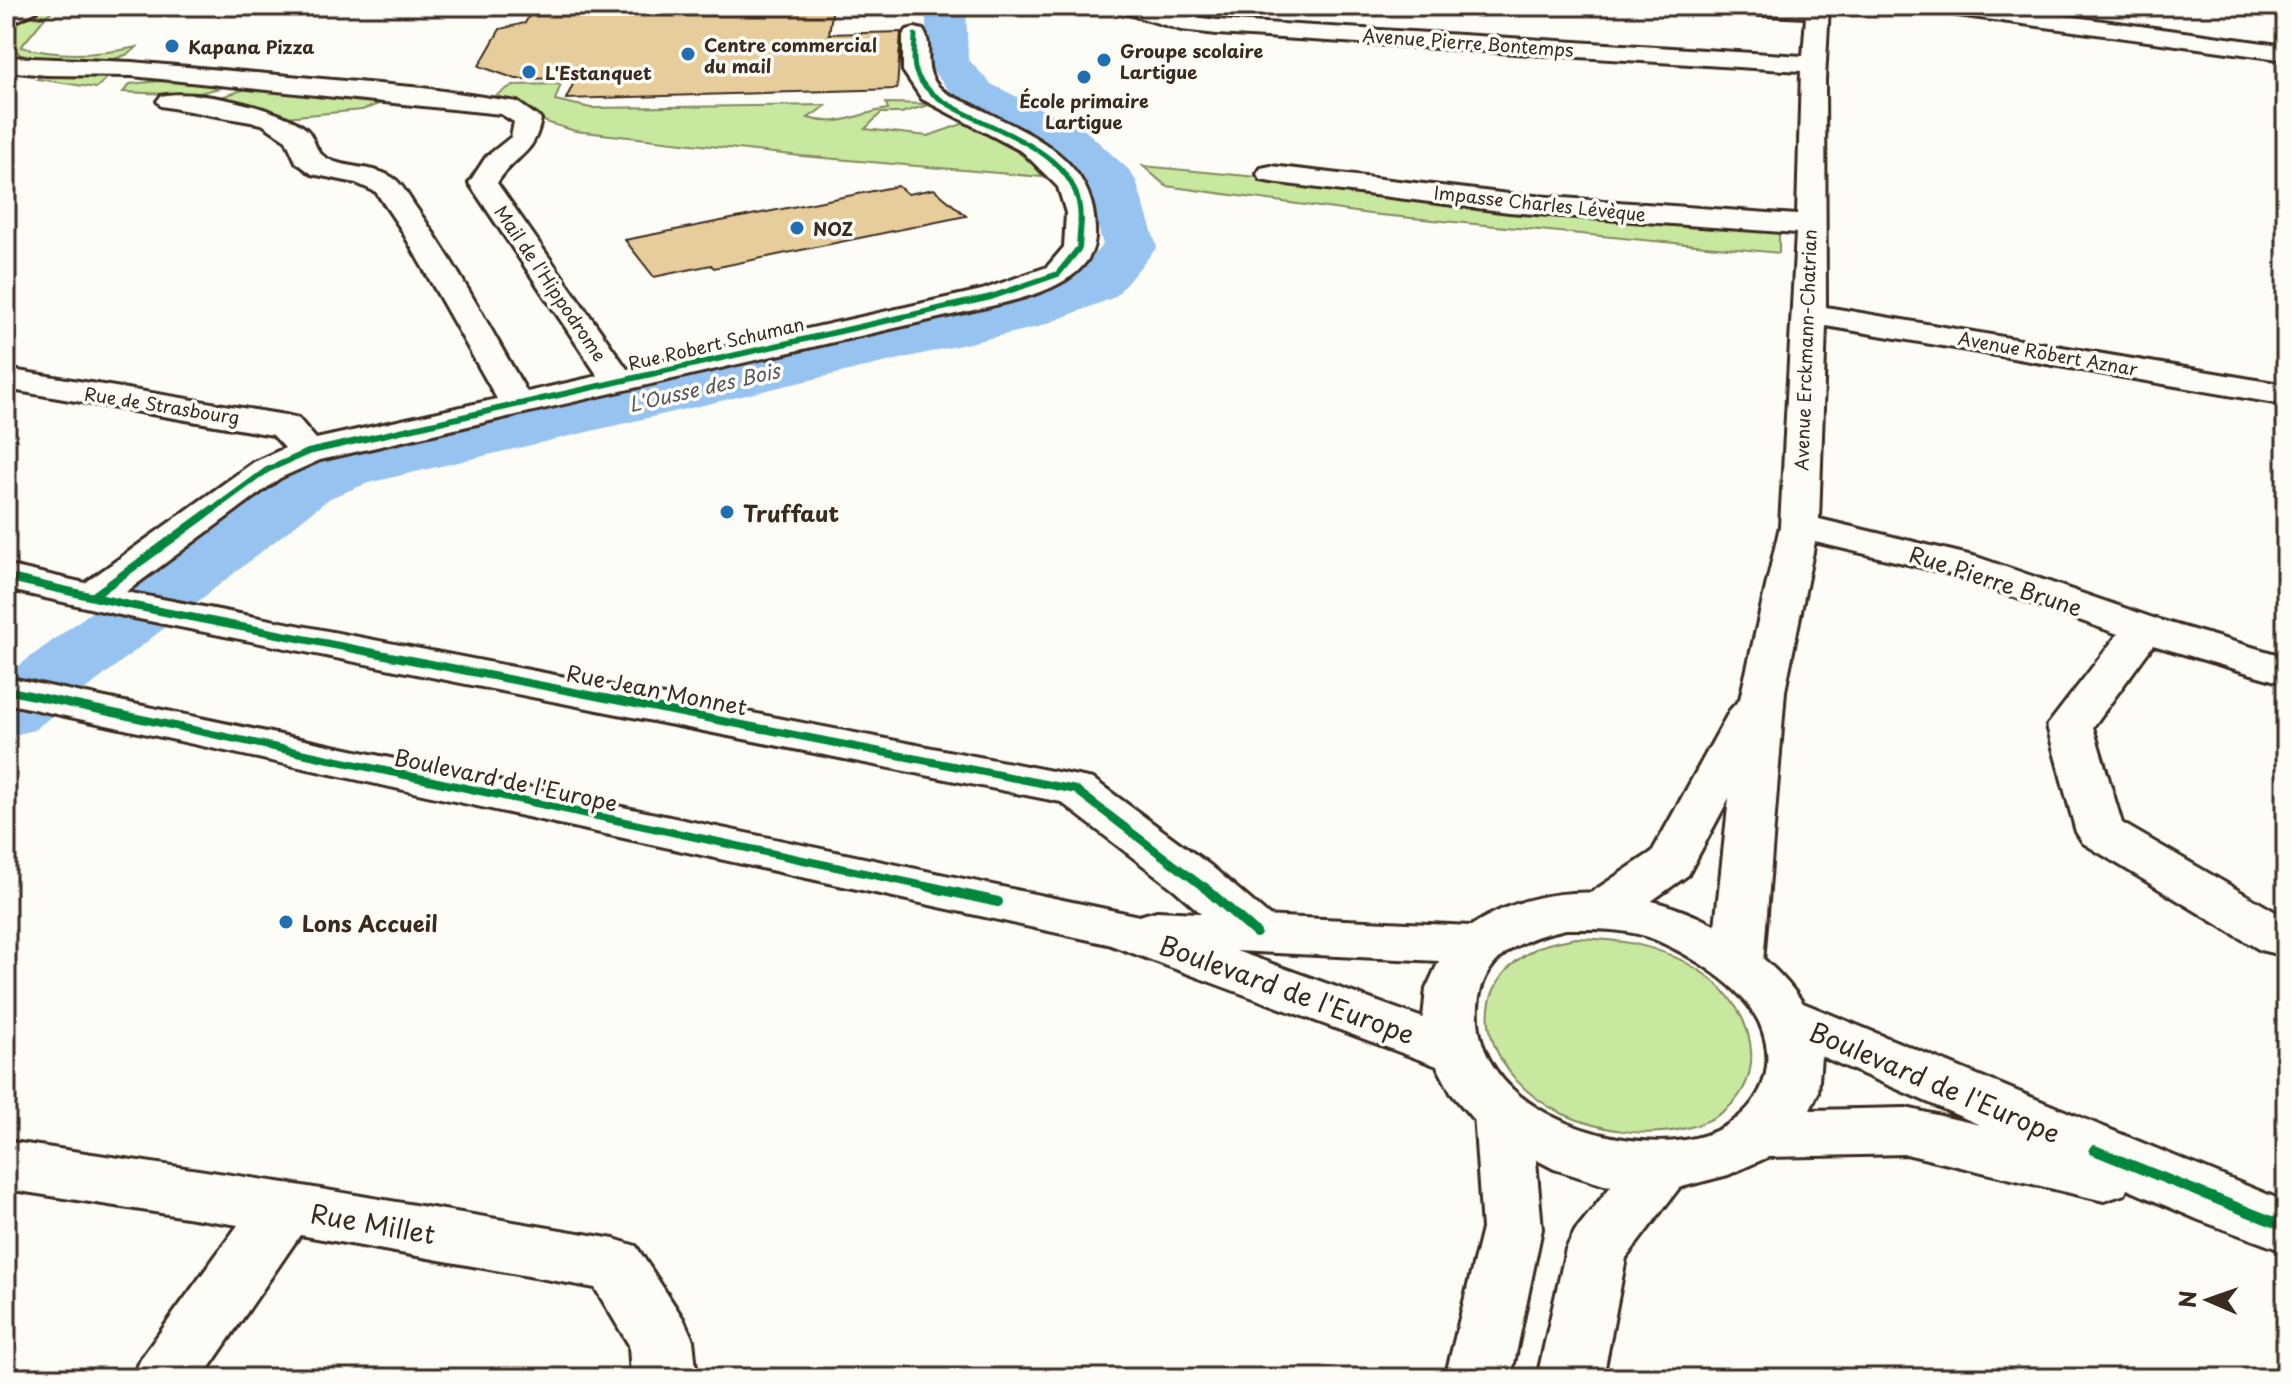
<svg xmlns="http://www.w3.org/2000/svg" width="2292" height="1384" font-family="'Playpen Sans',sans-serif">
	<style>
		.green { fill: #c8e79f; stroke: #82885e; stroke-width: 2 }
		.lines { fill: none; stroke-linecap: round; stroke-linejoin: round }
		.river { fill: #97c3f0; fill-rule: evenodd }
		.building { fill: #e7cc9c; stroke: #3b2a1e; stroke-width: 2 }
		.minor-casing { stroke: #3b2a1e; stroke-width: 6 }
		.major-casing { stroke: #3b2a1e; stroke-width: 6 }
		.minor { fill: #fdfcf7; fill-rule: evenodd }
		.major { fill: #fdfcf7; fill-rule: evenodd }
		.cycleway-far3-casing { stroke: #fdfcf7; stroke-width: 8 }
		.cycleway-far2-casing { stroke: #fdfcf7; stroke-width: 10 }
		.cycleway-far1-casing { stroke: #fdfcf7; stroke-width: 13 }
		.cycleway-casing { stroke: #fdfcf7; stroke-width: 15 }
		.cycleway-far3 { stroke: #00873e; stroke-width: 5 }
		.cycleway-far2 { stroke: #00873e; stroke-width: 6 }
		.cycleway-far1 { stroke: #00873e; stroke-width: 8 }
		.cycleway { stroke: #00873e; stroke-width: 10 }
		.poi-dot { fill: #1f6fb2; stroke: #fdfcf7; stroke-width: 3 }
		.labels { text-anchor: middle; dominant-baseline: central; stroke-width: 7; stroke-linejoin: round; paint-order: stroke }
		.far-street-label { font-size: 18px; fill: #3b2a1e; stroke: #fdfcf7 }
		.far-poi-label { font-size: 18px; font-weight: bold; fill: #3b2a1e; stroke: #fdfcf7; text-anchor: start }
		.far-water-label { font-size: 20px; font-style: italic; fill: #57585d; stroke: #fdfcf7 }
		.poi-label { font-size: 22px; font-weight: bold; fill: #3b2a1e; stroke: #fdfcf7; text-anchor: start }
		.street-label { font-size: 22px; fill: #3b2a1e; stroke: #fdfcf7 }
		.near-street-label { font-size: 26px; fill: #3b2a1e; stroke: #fdfcf7 }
	</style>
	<rect width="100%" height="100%" fill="#fdfcf7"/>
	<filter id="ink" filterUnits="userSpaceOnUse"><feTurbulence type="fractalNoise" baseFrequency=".0125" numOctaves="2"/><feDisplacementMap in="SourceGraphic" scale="16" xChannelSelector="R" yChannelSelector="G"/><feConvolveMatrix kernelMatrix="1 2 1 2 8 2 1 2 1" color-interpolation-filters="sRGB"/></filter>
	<g filter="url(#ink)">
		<g class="green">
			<path d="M43,6H58L47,15L21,47C58,57 100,55 137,47C116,70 53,60 24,59L18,52L6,47V29Z"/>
			<polygon points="46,73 113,73 96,88 37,79"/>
			<path d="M160,81C179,83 216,81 228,86L191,95L123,92L130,84Z"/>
			<path d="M561,84L555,100L591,108L827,105L808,118C841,128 857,113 888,109L886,103L932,104L901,113H881L865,129L928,136L965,123C994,138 1024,150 1043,177L801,156L575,131L546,122L531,109L495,96L513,85Z"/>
			<polygon points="249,88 384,102 362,110 285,117 215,99"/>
			<polygon points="1143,166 1779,227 1779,253 1370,214 1166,186"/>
			<path d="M1576,938C1620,939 1659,945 1697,969C1765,1011 1777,1105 1687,1128C1646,1138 1601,1131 1563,1114C1492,1082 1452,993 1535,949C1547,942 1563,941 1576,938Z"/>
		</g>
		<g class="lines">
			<polygon class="river" points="926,6 966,6 968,59 991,84 1086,131 1129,170 1136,181 1157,247 1115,297 1038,327 368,483 330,498 34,730 6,737 6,675 284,470 347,448 1001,302 1075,273 1103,245 1087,186 1052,151 959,102 932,70 926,61"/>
		</g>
		<g class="building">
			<polygon points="535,6 833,6 829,34 901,32 897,89 566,99 576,78 516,79 479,66 500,29 525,23"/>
			<polygon points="898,186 908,194 934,189 966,216 714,268 711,265 654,277 625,240"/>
		</g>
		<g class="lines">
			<defs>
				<g id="minor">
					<polygon points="12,6 40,6 37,11 6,26 6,10"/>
					<path d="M1115,6C1152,6 1181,16 1217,20L1803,56L1806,17L1724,13L1716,11L1713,6H1829L1825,80L1826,307L2286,385V405L1826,326L1819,519L1977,557L2159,620L2286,657V684L2153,645L2093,727L2122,823L2286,918V956L2260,950L2083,843L2076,832L2047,726L2118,634L1950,574L1815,542L1785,691L1763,963L1756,976L1737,982L1718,976L1711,963L1729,798L1688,875L1619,924L1601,929L1583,924L1576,911L1583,898L1652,852L1730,710L1740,699L1780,526L1796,233L1509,212L1271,182L1261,180L1257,174L1261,168L1271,166L1509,194L1797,215L1801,71L1217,34L1181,30L1118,11Z"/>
					<polygon points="1932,6 1993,6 2286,46 2286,60 1943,13 1935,11"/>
					<path d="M915,28L923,30C935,47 920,67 939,87C947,96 965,101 976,107C1034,136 1098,160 1095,236C1093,283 1028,297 991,306L320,460L280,478L126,592L1093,779L1211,866L1274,920L1282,933L1274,946L1256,951L1238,946L1175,890L1061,802L129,617L6,589V565L85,583L254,462L285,448L273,435L6,389V369L285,415L298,418L316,439L497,399L401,229L376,192L356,183L312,174L296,162L286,140L262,124L161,106L157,101L161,96C193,88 281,108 306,129C314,136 314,148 322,155C342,171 374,163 396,180C404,187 411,201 417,209C458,267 491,331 527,392L598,376L469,183L486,157L511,137L514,122L501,114L132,76L46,75L6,71V57L132,62L423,88L517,102L541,119C534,157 516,153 497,183L627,369L982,290L1047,267L1064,247L1066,213L1058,187L1023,152L922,99L903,71V35L907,30Z"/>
					<polygon points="1503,1092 1523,1098 1532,1114 1542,1229 1511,1378 1445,1378 1482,1229 1474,1114 1483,1098"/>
					<polygon points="6,1141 285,1183 614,1239 636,1246 684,1320 693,1340 697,1378 631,1378 629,1345 595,1288 300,1235 202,1378 132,1378 142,1357 238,1225 6,1189"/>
					<polygon points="1661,1143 1682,1150 1690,1167 1682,1184 1626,1258 1603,1378 1537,1378 1566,1249 1575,1231 1640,1150"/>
				</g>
				<path id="major" d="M6,677L1139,916L1157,911L1471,926C1576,856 1735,903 1803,1003L2286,1202V1252L2199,1220L2127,1189L2125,1194L2104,1201L1906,1154L1768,1157L1728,1175L1674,1189H1638L1604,1185L1554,1169L1497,1139L1472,1118L1451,1093L1437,1066L1108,944L6,703ZM1566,929C1596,929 1628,928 1656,940C1692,956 1741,985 1759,1022C1786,1082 1744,1131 1685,1140C1604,1152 1471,1105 1478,1006C1482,956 1522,938 1566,929ZM1236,951L1439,961L1426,989L1423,1018ZM1821,1056L1980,1125L1906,1108L1810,1110L1818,1093Z"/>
			</defs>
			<use href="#minor" class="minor-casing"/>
			<use href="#major" class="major-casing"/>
			<use href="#minor" class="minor"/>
			<use href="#major" class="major"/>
			<defs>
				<path id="cycleway-far3" d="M915,35C915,46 912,62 916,72C936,127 1086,131 1080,222"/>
				<polyline id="cycleway-far2" points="211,511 267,470 308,452 991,297 1058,274 1079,248 1081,220"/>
				<g id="cycleway-far1">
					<polyline points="6,577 129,605 1076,790 1206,889"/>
					<polyline points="95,595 213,509"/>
					<polyline points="6,690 939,889"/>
				</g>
				<g id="cycleway">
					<polyline points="930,887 998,902"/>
					<polyline points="1204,887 1256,933"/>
					<polyline points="2094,1150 2286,1227"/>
				</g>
			</defs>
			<use href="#cycleway-far3" class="cycleway-far3-casing"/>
			<use href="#cycleway-far2" class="cycleway-far2-casing"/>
			<use href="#cycleway-far1" class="cycleway-far1-casing"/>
			<use href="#cycleway" class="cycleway-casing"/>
			<use href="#cycleway-far3" class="cycleway-far3"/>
			<use href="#cycleway-far2" class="cycleway-far2"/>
			<use href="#cycleway-far1" class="cycleway-far1"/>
			<use href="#cycleway" class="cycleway"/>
		</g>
	</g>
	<g class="poi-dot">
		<circle cx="172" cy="46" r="8"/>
		<circle cx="688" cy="54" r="8"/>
		<circle cx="1104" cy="60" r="8"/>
		<circle cx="529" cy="72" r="8"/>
		<circle cx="1084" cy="77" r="8"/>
		<circle cx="797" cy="228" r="8"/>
		<circle cx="727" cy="512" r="8"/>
		<circle cx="286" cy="922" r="8"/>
	</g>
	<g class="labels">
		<g class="far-street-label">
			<text transform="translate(1468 42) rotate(4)">Avenue Pierre Bontemps</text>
			<text transform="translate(1540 203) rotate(6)">Impasse Charles Lévèque</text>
			<text transform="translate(551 283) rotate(56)">Mail de l'Hippodrome</text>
			<text transform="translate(716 343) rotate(-13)">Rue Robert Schuman</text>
			<text transform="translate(1805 350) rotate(-88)">Avenue Erckmann-Chatrian</text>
			<text transform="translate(2048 353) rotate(10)">Avenue Robert Aznar</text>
			<text transform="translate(162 405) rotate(9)">Rue de Strasbourg</text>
		</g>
		<g class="far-poi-label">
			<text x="704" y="44">Centre commercial<tspan x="704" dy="21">du mail</tspan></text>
			<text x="188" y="46">Kapana Pizza</text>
			<text x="1120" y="50">Groupe scolaire<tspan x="1120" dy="21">Lartigue</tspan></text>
			<text x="545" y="72">L'Estanquet</text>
			<text x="1084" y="100" text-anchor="middle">École primaire<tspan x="1084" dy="21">Lartigue</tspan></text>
			<text x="813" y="228">NOZ</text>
		</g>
		<g class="far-water-label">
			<text transform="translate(704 387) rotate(-13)">L'Ousse des Bois</text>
		</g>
		<g class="poi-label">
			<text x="743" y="512">Truffaut</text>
			<text x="302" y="922">Lons Accueil</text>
		</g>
		<g class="street-label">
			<text transform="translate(1996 580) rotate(18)">Rue Pierre Brune</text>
			<text transform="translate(657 689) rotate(11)">Rue Jean Monnet</text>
			<text transform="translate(506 779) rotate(12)">Boulevard de l'Europe</text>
		</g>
		<g class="near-street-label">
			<text transform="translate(1287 989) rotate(20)">Boulevard de l'Europe</text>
			<text transform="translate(1935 1082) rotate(23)">Boulevard de l'Europe</text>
			<text transform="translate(373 1223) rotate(10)">Rue Millet</text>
		</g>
	</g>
	<rect width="2292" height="1384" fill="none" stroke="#fdfcf7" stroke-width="32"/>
	<rect x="16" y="16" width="2260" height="1352" fill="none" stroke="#3b2a1e" stroke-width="3" filter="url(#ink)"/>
	<g transform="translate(2208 1300) rotate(272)" stroke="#fdfcf7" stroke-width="6" paint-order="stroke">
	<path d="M0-6L14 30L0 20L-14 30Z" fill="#3b2a1e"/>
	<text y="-12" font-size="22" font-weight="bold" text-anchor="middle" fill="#3b2a1e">N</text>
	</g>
</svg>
